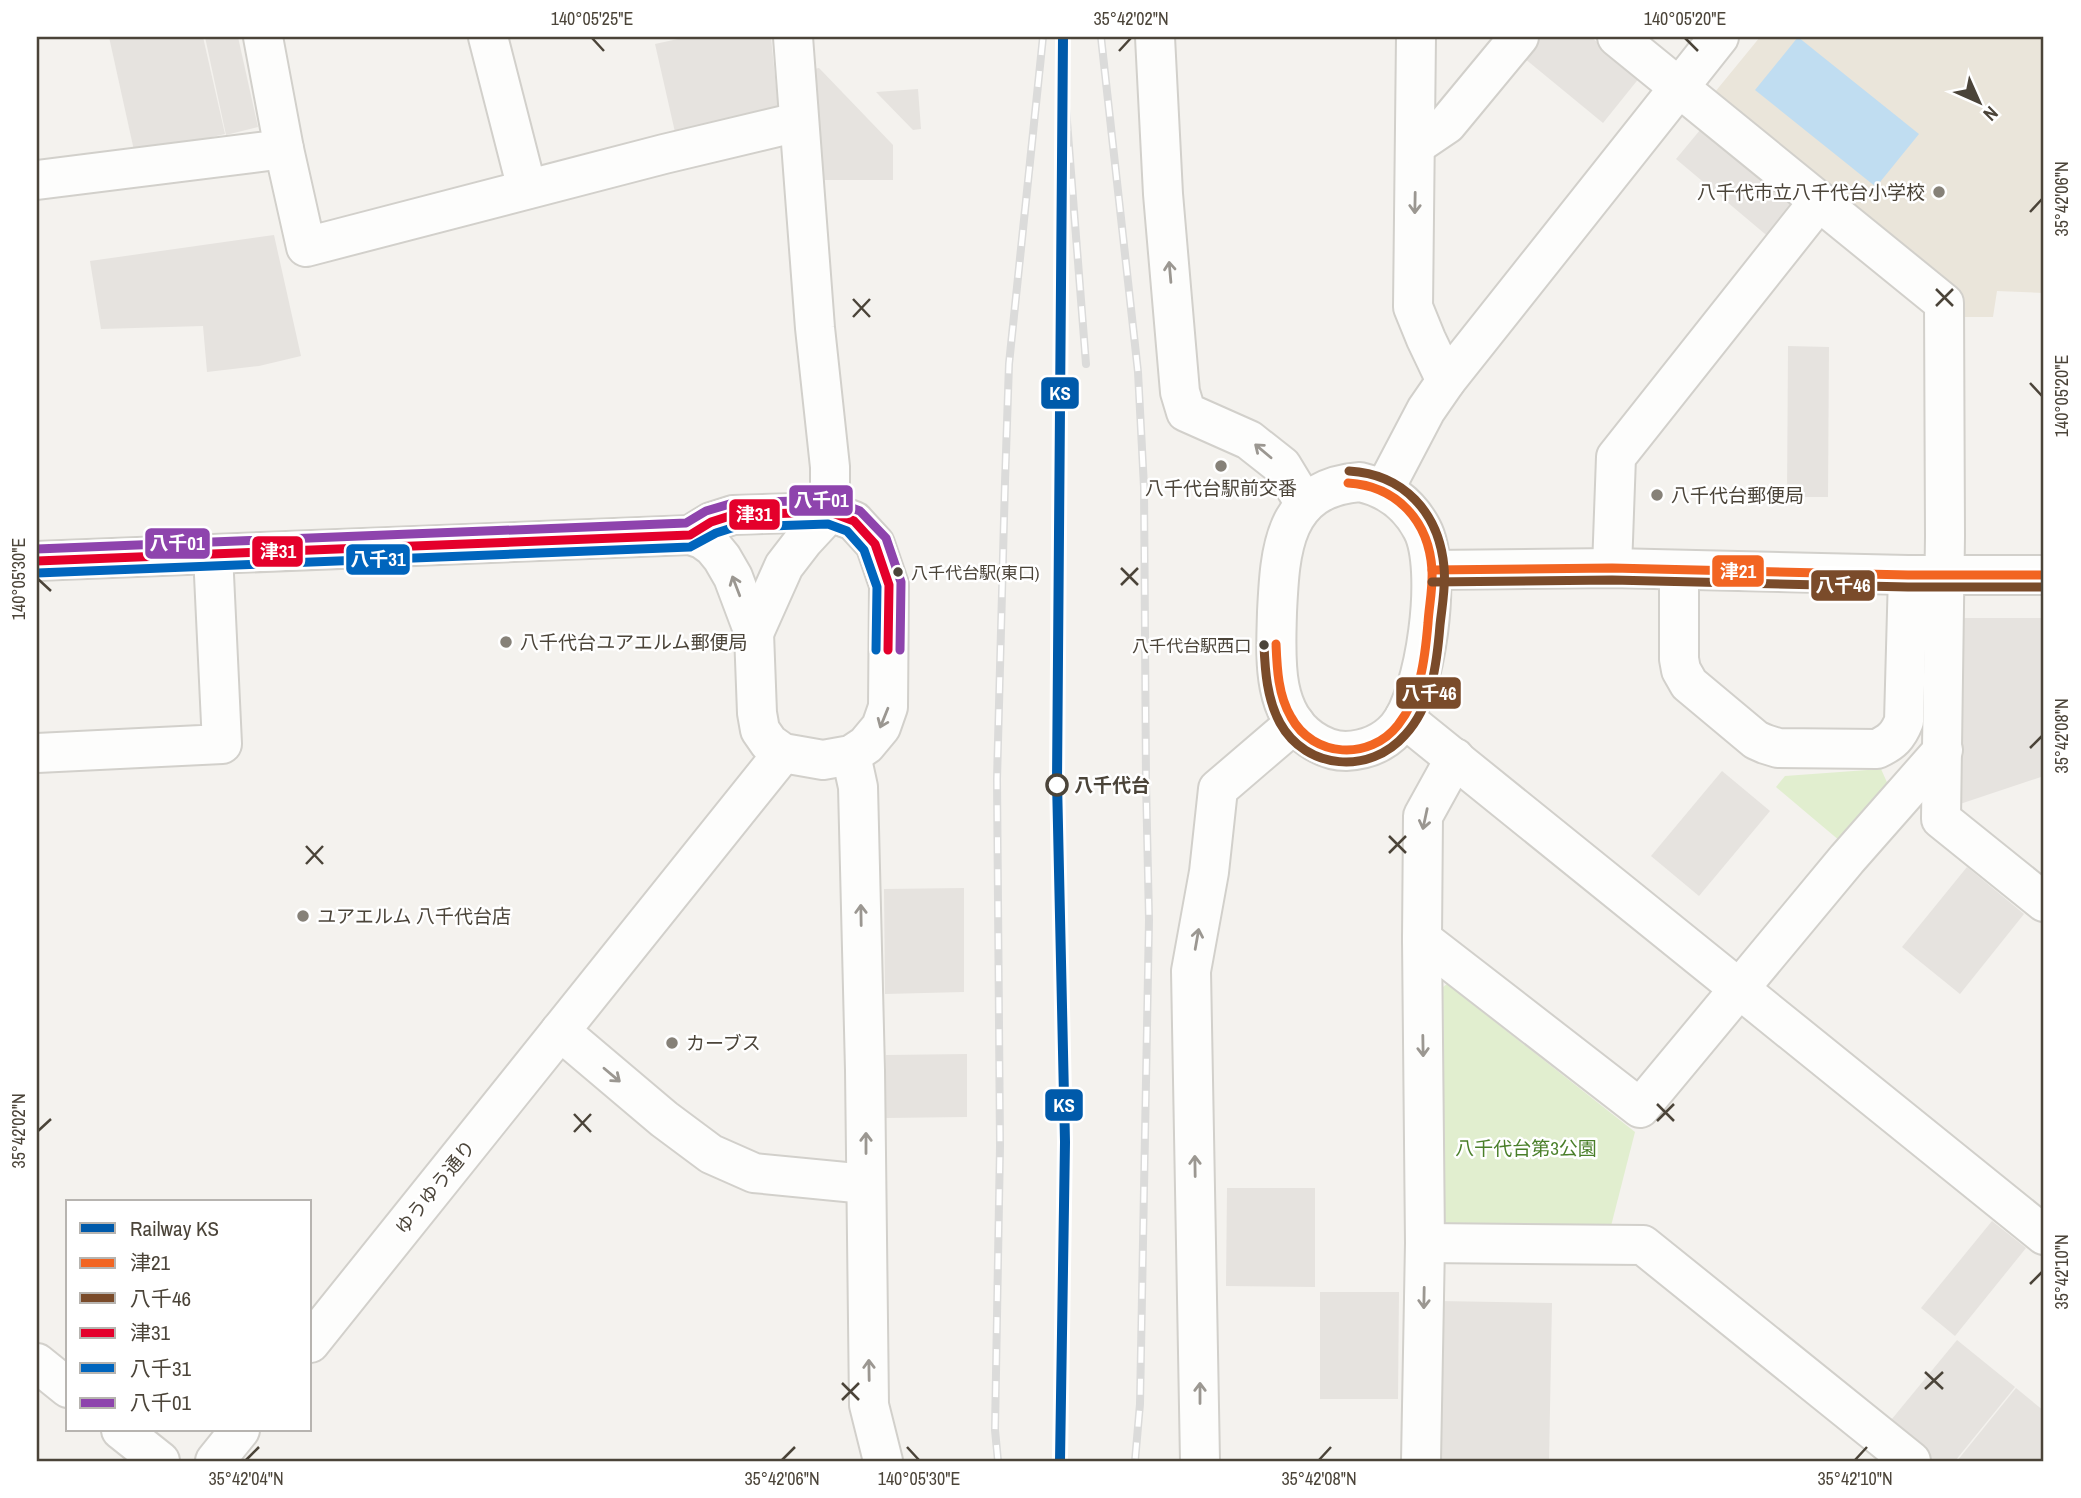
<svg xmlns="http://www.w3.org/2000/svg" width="2081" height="1498" font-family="'Archivo Narrow','Noto Sans JP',sans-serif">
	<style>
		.education { fill: #eae5da }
		.green { fill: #e1eecf }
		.parking { fill: #e6e3df }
		.water { fill: #c0ddf1 }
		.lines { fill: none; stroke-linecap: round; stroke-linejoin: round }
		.minor-casing { stroke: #d2d0cb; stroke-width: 42 }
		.minor { stroke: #fdfdfc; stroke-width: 38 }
		.rail-casing { stroke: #dbdbda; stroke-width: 8 }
		.rail { stroke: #fff; stroke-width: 5; stroke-dasharray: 16; stroke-linecap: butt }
		.bus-1-casing { stroke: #fff; stroke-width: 14 }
		.bus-2-casing { stroke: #fff; stroke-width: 14 }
		.bus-3-casing { stroke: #fff; stroke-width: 14 }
		.bus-4-casing { stroke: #fff; stroke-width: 14 }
		.bus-5-casing { stroke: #fff; stroke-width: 14 }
		.bus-1 { stroke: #f26522; stroke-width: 9 }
		.bus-2 { stroke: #7a4b2a; stroke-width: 9 }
		.bus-3 { stroke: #e4002b; stroke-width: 9 }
		.bus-4 { stroke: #0065bd; stroke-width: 9 }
		.bus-5 { stroke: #8e44ad; stroke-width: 9 }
		.rail-1-casing { stroke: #fff; stroke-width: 16 }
		.rail-1 { stroke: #005aaa; stroke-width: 10 }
		.oneway { stroke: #9b9791 }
		.ticks { fill: none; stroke: #4b4439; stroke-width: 2.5 }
		.poi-dot { fill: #868178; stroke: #fff; stroke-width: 2.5 }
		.bus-dot { fill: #4b4439; stroke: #fff; stroke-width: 2.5 }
		.stop-dot { fill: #fff; stroke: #4b4439; stroke-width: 3.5 }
		.labels { text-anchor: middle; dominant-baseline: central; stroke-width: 5; stroke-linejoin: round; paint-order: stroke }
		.bus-label { font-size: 17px; fill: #4b4439; stroke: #fff; text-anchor: start }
		.poi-label { font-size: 19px; fill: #4b4439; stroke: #fff; text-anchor: start }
		.stop-label { font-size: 19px; font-weight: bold; fill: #4b4439; stroke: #fff; text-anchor: start }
		.park-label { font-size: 19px; fill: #4a7f2a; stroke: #fff }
		.street-label { font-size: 19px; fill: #4b4439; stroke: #fff }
		.line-badge { stroke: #fff; stroke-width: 2.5 }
		.badge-label { font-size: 19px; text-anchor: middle; font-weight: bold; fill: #fff }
		.neatline { fill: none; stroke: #4b4439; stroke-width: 2.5 }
		.ticks-label { font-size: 18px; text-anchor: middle; fill: #4b4439 }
	</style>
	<rect width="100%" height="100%" fill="#f4f2ee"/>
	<polygon class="education" points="1760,37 2044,37 2044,293 1997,291 1993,317 1959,317 1715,92"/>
	<g class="green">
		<polygon points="1881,769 1890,789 1840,841 1776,787 1785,776"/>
		<polygon points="1447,984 1635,1132 1610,1230 1445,1225 1443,987"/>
	</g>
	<g class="parking">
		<polygon points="109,37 203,37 225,134 135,155"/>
		<polygon points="205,37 238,37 258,127 226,135"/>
		<polygon points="687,37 771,37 779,117 677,141 655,44"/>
		<polygon points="1534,37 1591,37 1640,77 1603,123 1519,54"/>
		<polygon points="819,68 893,145 893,180 822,180 813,69"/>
		<polygon points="918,89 921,129 913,130 876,92"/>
		<polygon points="1705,124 1792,197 1794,212 1771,239 1676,159"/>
		<polygon points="274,235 301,356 259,366 207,372 203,326 101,329 90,261"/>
		<polygon points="1788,346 1829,347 1828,497 1787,497"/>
		<polygon points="1955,618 2044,618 2044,776 1954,806"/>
		<polygon points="1722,771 1770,811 1699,896 1651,856"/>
		<polygon points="1967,867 2024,914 1960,994 1902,947"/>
		<polygon points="964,888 964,992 885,994 884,889"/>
		<polygon points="967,1054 967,1117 886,1118 886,1055"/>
		<polygon points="1227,1188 1315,1188 1315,1287 1226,1286"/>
		<polygon points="1992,1221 2026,1248 1955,1336 1921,1308"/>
		<polygon points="1320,1292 1399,1292 1398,1399 1320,1399"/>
		<polygon points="1439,1301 1552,1303 1549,1461 1437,1461"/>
		<polygon points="1957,1340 2015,1387 1955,1461 1932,1461 1887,1425"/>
		<polygon points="2016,1388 2044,1411 2044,1461 1957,1461"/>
	</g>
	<polygon class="water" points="1798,37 1919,134 1876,187 1755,90"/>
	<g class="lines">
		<defs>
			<g id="minor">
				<polyline points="263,37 284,149 306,247 664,154 798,122"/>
				<polyline points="488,37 527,189"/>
				<polyline points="1155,37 1163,194 1180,392 1186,412 1249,440 1282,466 1305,504"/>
				<polyline points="1416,37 1413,307 1426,339 1446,381"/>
				<polyline points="1617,37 1944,303 1945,536 1941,819 2044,902"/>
				<polyline points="1416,145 1447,124 1519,37"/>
				<polyline points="37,180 284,149"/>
				<path d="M1360,482C1387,488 1409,504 1422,529C1443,568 1426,695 1397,728C1383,744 1366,750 1346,751C1334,751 1321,746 1311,739C1271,712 1276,655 1277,612C1280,550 1283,488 1360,482Z"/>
				<polyline points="1384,490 1426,410 1446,381 1719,37"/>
				<polyline points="37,561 690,535 702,539 713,547 722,558 733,577 754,633 757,713 760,730 769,743 783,753 823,760 851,755 866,745 881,727 888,707 889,585 875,544 854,521 830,512 733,515 711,522 690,535"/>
				<polyline points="1612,568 1616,457 1819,201"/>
				<polyline points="1432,570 1612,568 1908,575 2044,575"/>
				<path d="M1679,570V659L1681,670L1689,684L1756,740L1765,744L1778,748L1877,749C1892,742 1898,736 1904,721L1908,575"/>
				<polyline points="754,633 784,566 804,540 830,512 830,467 815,328 793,37"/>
				<polyline points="1404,718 2044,1235"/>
				<polyline points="37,753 222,744 213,554"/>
				<polyline points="851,755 858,787 865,1070 869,1405 883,1461"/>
				<polyline points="1422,939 1640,1108 1847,859 1943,750"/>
				<polyline points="560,1031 664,1119 711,1154 754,1173 866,1184"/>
				<polyline points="1425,1243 1643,1245 1911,1461"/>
				<polyline points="310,1343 783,753"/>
				<polyline points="37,1363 68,1388"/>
				<polyline points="121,1430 160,1461"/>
				<polyline points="215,1461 240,1430"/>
				<polyline points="1200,1461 1191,971 1209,872 1218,789 1295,723"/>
				<polyline points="1421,1461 1425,1243 1422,939 1423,816 1455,758"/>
			</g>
		</defs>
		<use href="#minor" class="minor-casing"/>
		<use href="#minor" class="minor"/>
		<defs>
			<g id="rail">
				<polyline points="1101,37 1138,372 1144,487 1146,782 1149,920 1140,1404 1135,1461"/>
				<polyline points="1064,83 1086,364"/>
				<polyline points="998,1461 995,1430 1000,1146 997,779 1005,482 1009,364 1043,37"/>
			</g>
		</defs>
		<use href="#rail" class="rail-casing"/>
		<use href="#rail" class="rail"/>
		<defs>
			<g id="bus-1">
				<polyline points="1432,570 1612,568 1908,575 2044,575"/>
				<path d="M1276,644C1277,668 1278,695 1291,717C1313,758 1370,761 1398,725C1421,696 1425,658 1428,623C1429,606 1433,588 1432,570C1429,521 1397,486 1348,483"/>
			</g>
			<g id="bus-2">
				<polyline points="1432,582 1612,580 1908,587 2044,587"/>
				<path d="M1264,645C1265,671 1267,699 1280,723C1306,770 1370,775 1405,735C1432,706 1437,663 1440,625C1442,606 1446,586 1444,567C1439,512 1403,474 1349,471"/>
			</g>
			<polyline id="bus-3" points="37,561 690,535 711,522 733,515 830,512 854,521 875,544 889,585 888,650"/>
			<polyline id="bus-4" points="37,573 690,547 716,533 735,527 828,524 847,531 864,550 877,587 876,650"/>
			<polyline id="bus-5" points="37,549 686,523 706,511 733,503 831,500 860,511 886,538 901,582 900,650"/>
		</defs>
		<use href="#bus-1" class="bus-1-casing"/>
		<use href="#bus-2" class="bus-2-casing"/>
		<use href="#bus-3" class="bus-3-casing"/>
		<use href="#bus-4" class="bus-4-casing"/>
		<use href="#bus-5" class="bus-5-casing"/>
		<use href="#bus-1" class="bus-1"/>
		<use href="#bus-2" class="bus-2"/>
		<use href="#bus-3" class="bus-3"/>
		<use href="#bus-4" class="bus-4"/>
		<use href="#bus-5" class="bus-5"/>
		<defs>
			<polyline id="rail-1" points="1060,1461 1065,1142 1057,781 1063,37"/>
		</defs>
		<use href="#rail-1" class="rail-1-casing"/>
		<use href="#rail-1" class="rail-1"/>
	</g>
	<defs><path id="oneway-shaft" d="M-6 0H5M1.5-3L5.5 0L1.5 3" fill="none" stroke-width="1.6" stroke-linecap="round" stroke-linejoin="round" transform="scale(1.75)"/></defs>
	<g class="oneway">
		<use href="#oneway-shaft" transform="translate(1415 203) rotate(91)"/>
		<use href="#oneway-shaft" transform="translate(1170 272) rotate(-95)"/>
		<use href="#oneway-shaft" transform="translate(1263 451) rotate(-140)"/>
		<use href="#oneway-shaft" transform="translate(736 586) rotate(-111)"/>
		<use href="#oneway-shaft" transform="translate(884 718) rotate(112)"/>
		<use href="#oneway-shaft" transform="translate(1425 819) rotate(102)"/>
		<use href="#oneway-shaft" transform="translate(861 915) rotate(-91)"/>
		<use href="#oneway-shaft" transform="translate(1197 939) rotate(-80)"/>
		<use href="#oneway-shaft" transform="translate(1423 1046) rotate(89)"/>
		<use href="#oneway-shaft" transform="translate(612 1075) rotate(40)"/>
		<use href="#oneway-shaft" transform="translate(866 1143) rotate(-90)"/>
		<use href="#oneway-shaft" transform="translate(1195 1166) rotate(-91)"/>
		<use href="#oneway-shaft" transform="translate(1424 1298) rotate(91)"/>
		<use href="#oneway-shaft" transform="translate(869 1370) rotate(-91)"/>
		<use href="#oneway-shaft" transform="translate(1200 1393) rotate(-90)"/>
	</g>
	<path class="ticks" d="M592,38L604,51M1685,38L1698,51M1119,51L1131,38M2030,212L2042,199M1936,289L1953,306M853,299L870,317M1936,306L1953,289M853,317L870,299M2030,383L2042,396M1121,568L1138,585M38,579L51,591M1121,585L1138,568M2030,748L2042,736M1389,836L1406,853M306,846L323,864M1389,853L1406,836M306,864L323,846M1657,1104L1674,1121M574,1114L591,1132M1657,1121L1674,1104M38,1131L51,1119M574,1132L591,1114M2030,1284L2042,1272M1925,1372L1943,1389M842,1383L859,1400M1925,1389L1943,1372M842,1400L859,1383M907,1447L919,1460M246,1460L259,1447M782,1460L795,1447M1319,1460L1331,1447M1855,1460L1867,1447"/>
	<g class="poi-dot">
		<circle cx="1939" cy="192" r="7"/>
		<circle cx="1221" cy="466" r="7"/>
		<circle cx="1657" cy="495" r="7"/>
		<circle cx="506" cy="642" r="7"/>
		<circle cx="303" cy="916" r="7"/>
		<circle cx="672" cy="1043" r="7"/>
	</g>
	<g class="bus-dot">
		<circle cx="898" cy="572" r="6"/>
		<circle cx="1264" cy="645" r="6"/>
	</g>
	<circle class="stop-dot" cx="1057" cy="785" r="10"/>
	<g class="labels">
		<g class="bus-label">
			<text x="911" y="572">八千代台駅(東口)</text>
			<text x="1251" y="645" text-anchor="end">八千代台駅西口</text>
		</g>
		<g class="poi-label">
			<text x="1925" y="192" text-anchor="end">八千代市立八千代台小学校</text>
			<text x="1221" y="488" text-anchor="middle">八千代台駅前交番</text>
			<text x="1671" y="495">八千代台郵便局</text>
			<text x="520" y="642">八千代台ユアエルム郵便局</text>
			<text x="317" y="916">ユアエルム 八千代台店</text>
			<text x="686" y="1043">カーブス</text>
		</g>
		<g class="stop-label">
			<text x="1074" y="785">八千代台</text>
		</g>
		<g class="park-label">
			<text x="1526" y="1148">八千代台第3公園</text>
		</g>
		<g class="street-label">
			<text transform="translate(435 1187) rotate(-51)">ゆうゆう通り</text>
		</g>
	</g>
	<g class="line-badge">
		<rect x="1040" y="376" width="40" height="34" rx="7" fill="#005aaa"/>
		<rect x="788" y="484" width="66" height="33" rx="7" fill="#8e44ad"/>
		<rect x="728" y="498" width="53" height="33" rx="7" fill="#e4002b"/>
		<rect x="144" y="527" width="67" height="33" rx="7" fill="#8e44ad"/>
		<rect x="251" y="535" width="53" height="33" rx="7" fill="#e4002b"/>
		<rect x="345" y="543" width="66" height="33" rx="7" fill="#0065bd"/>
		<rect x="1711" y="554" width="54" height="34" rx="7" fill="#f26522"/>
		<rect x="1810" y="569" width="66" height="33" rx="7" fill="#7a4b2a"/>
		<rect x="1395" y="676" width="67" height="34" rx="7" fill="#7a4b2a"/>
		<rect x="1044" y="1088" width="40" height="34" rx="7" fill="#005aaa"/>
	</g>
	<g class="badge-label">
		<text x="1060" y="400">KS</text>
		<text x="821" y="507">八千01</text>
		<text x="754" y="521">津31</text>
		<text x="177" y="550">八千01</text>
		<text x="278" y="558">津31</text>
		<text x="378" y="566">八千31</text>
		<text x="1738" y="578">津21</text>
		<text x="1843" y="592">八千46</text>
		<text x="1429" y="700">八千46</text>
		<text x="1064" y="1112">KS</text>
	</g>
	<rect width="2081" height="1498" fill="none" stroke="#ffffff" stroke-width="77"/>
	<rect x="66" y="1200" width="245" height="231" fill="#ffffff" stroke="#b7b4b0" stroke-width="2"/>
	<rect x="80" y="1223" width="35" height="10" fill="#005aaa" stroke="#b7b4b0" stroke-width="2"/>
	<text x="130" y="1236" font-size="21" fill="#4b4439">Railway KS</text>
	<rect x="80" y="1258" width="35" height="10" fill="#f26522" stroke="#b7b4b0" stroke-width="2"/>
	<text x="130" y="1270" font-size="21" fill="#4b4439">津21</text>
	<rect x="80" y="1293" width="35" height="10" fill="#7a4b2a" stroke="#b7b4b0" stroke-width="2"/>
	<text x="130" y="1306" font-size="21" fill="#4b4439">八千46</text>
	<rect x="80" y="1328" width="35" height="10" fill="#e4002b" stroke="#b7b4b0" stroke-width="2"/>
	<text x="130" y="1340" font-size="21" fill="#4b4439">津31</text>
	<rect x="80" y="1363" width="35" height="10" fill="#0065bd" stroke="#b7b4b0" stroke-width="2"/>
	<text x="130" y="1376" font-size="21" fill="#4b4439">八千31</text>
	<rect x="80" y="1398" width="35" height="10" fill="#8e44ad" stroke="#b7b4b0" stroke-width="2"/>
	<text x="130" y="1410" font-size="21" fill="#4b4439">八千01</text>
	<g transform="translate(1979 102) rotate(135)" stroke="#ffffff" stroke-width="5" paint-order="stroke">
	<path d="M0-5L12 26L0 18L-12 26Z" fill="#4b4439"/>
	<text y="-10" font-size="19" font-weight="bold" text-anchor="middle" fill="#4b4439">N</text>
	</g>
	<rect x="38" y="38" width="2004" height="1422" class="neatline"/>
	<g class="ticks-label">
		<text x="592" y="25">140°05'25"E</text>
		<text x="1131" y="25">35°42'02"N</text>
		<text x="1685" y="25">140°05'20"E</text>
		<text transform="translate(2062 199) rotate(-90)" y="6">35°42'06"N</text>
		<text transform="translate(2062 396) rotate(-90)" y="6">140°05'20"E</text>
		<text transform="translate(19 579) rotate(-90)" y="6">140°05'30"E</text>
		<text transform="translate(2062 736) rotate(-90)" y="6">35°42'08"N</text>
		<text transform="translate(19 1131) rotate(-90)" y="6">35°42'02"N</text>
		<text transform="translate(2062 1272) rotate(-90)" y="6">35°42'10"N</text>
		<text x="246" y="1485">35°42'04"N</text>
		<text x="782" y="1485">35°42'06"N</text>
		<text x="919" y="1485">140°05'30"E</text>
		<text x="1319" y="1485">35°42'08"N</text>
		<text x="1855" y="1485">35°42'10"N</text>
	</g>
</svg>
